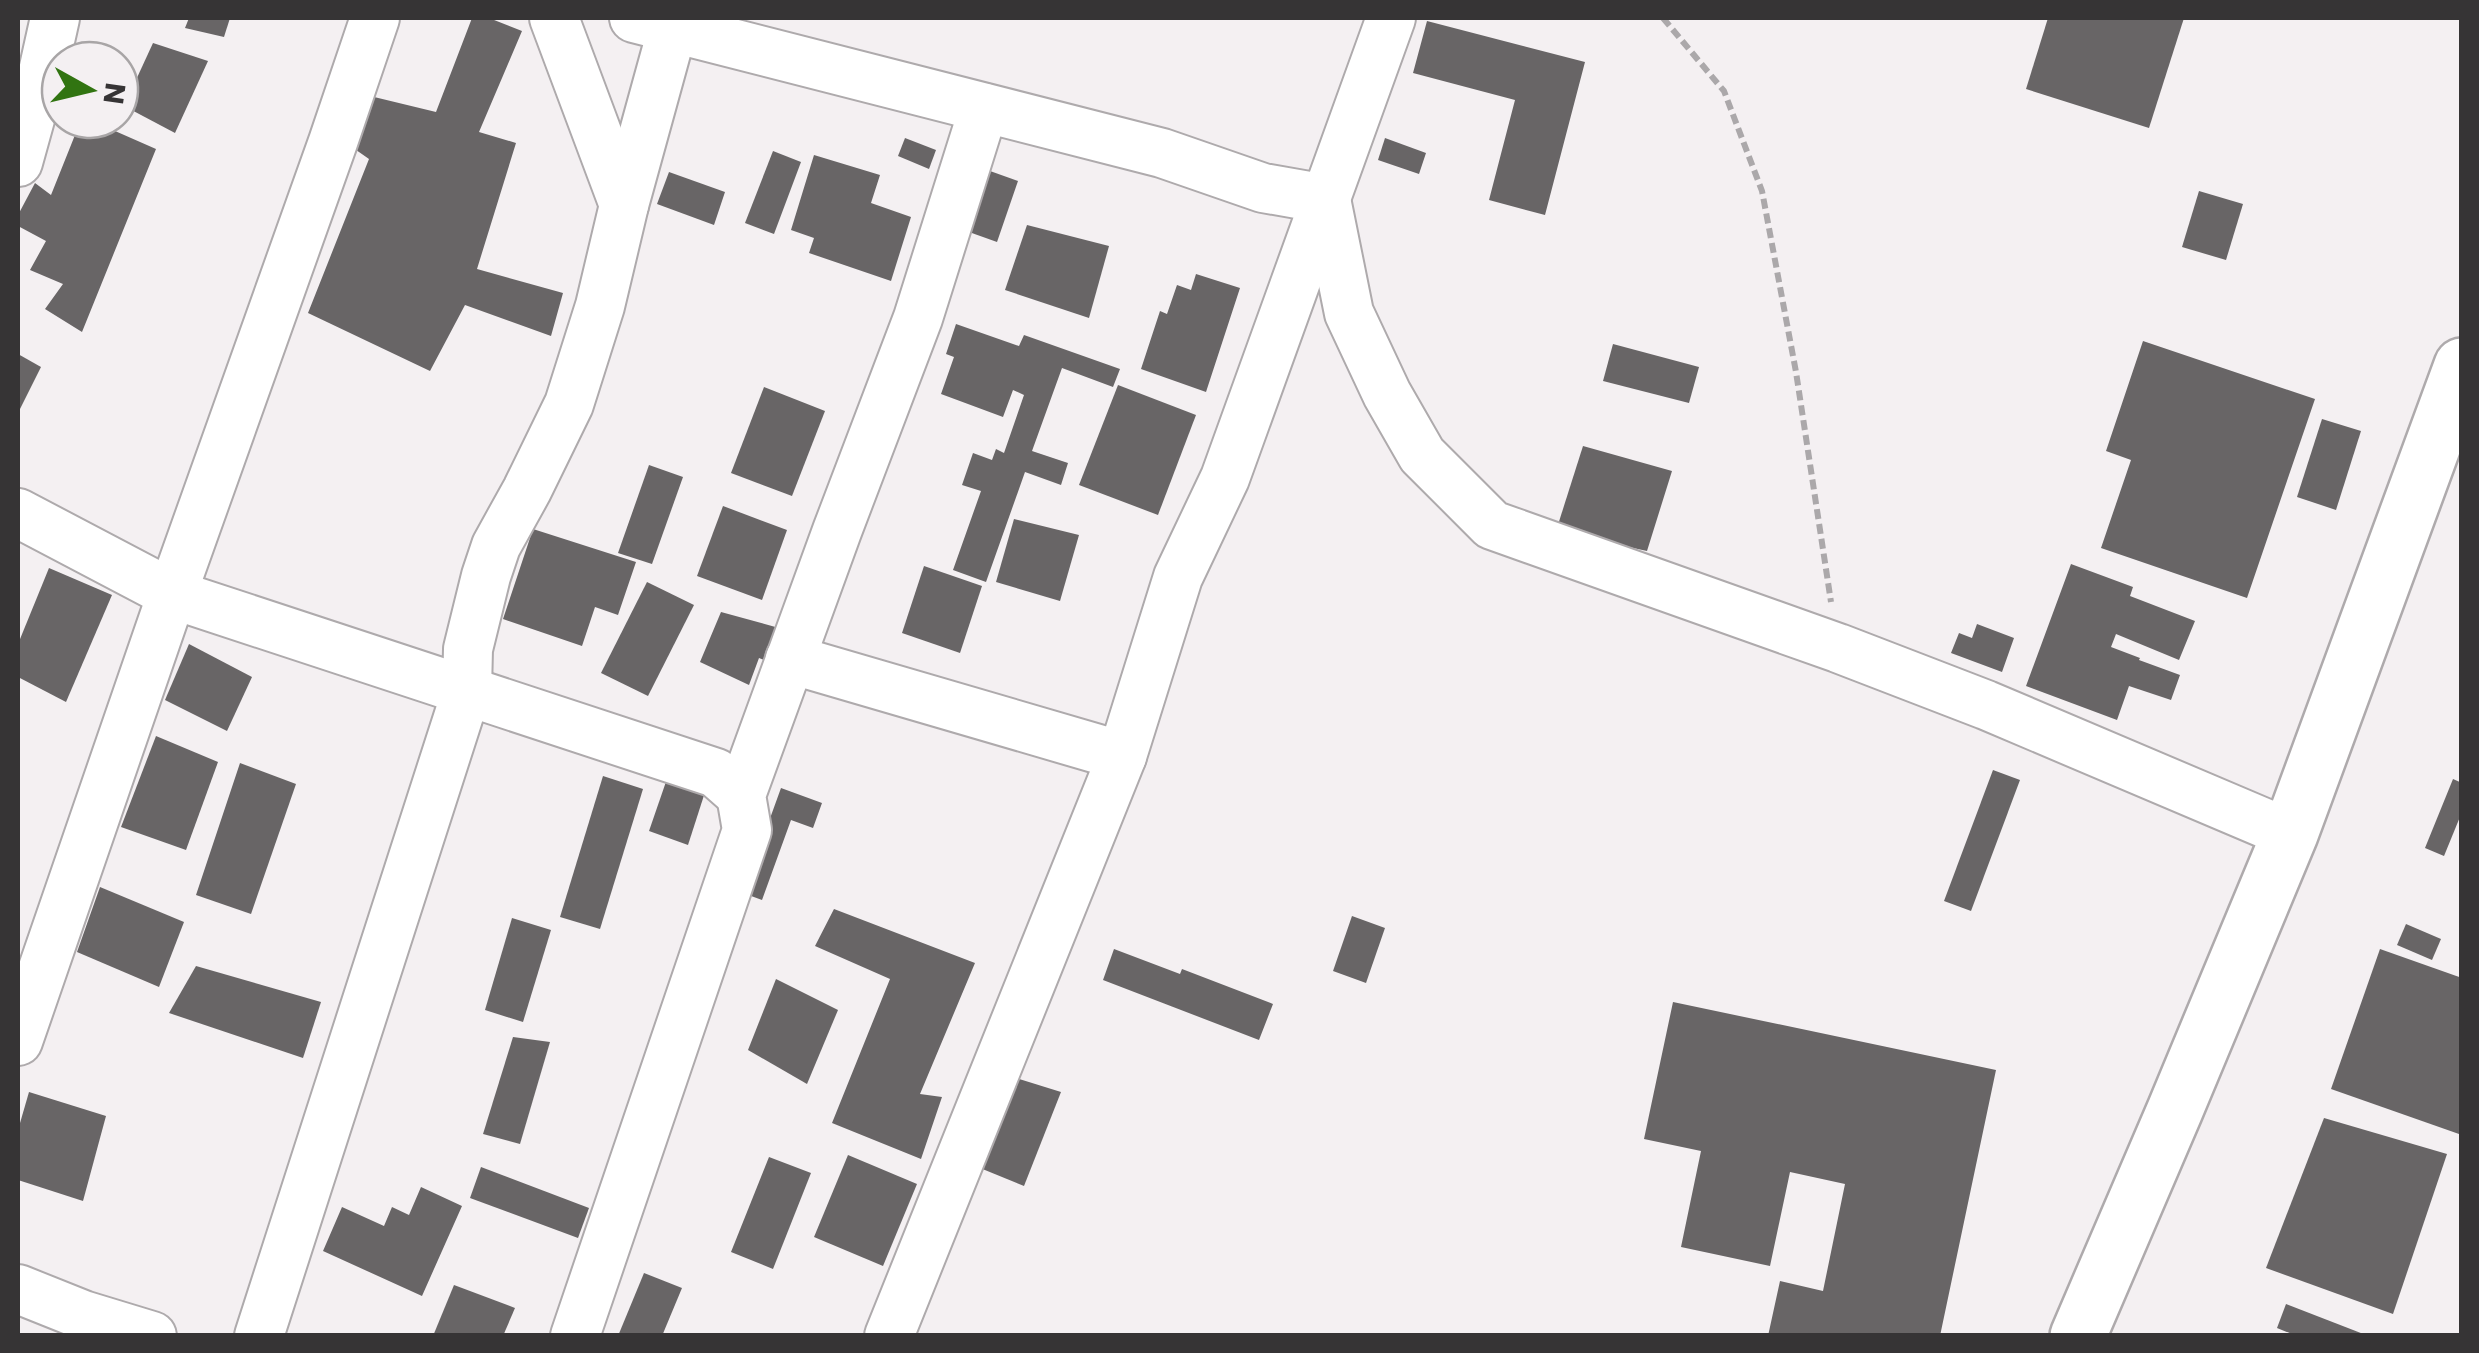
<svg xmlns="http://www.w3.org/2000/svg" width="2479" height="1353" font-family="Poppins,sans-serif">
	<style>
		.building { fill: #686566 }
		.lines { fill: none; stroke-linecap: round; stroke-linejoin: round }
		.minor-casing { stroke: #aeaaac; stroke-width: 52 }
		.primary-casing { stroke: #aeaaac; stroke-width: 60 }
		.path { stroke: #aba8aa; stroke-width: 6; stroke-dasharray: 10 5; stroke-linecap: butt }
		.minor { stroke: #fff; stroke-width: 48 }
		.primary { stroke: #fff; stroke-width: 55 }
	</style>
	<rect width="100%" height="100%" fill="#f4f0f2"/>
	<g class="building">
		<polygon points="189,18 230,18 224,37 185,28"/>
		<polygon points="472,18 489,18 522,31 479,132 516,143 477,269 563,293 551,336 465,305 430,371 308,313 369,159 349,145 370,96 436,112"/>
		<polygon points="2048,18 2184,18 2149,128 2026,89"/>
		<polygon points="1427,21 1585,62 1545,215 1489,200 1515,100 1413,73"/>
		<polygon points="153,43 208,61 175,133 124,106"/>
		<polygon points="81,120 90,120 156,149 82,332 45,309 63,284 30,270 46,241 18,226 18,215 35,183 51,195"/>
		<polygon points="905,138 936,150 929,169 898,156"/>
		<polygon points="1385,138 1426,153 1419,174 1378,160"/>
		<polygon points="773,151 801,162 774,234 745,223"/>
		<polygon points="814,155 880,175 871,203 911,217 891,281 809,253 814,238 791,230"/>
		<polygon points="990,171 1018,181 997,242 969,232"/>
		<polygon points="669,172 725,192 714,225 657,204"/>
		<polygon points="2199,191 2243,204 2226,260 2182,247"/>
		<polygon points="1027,225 1109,246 1089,318 1005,290"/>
		<polygon points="1196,274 1240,288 1206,392 1141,369 1160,311 1167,314 1177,285 1191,290"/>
		<polygon points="956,324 1019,346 1024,335 1120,369 1113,387 1062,368 1032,451 1068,463 1061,485 1025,472 986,582 953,570 981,491 962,485 973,453 992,460 996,449 1004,453 1024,395 1013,390 1003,417 941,394 954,357 946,354"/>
		<polygon points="2143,341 2315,399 2247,598 2101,548 2131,460 2106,451"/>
		<polygon points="1613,344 1699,367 1689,403 1603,381"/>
		<polygon points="18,354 41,367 18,413"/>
		<polygon points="1118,385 1196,415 1158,515 1079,485"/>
		<polygon points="764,387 825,411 792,496 731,473"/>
		<polygon points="2322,419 2361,431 2336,510 2297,497"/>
		<polygon points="1583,446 1672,471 1647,551 1556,531"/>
		<polygon points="649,465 683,477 652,564 618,553"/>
		<polygon points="723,506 787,530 762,600 697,576"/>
		<polygon points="1014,519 1079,535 1060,601 996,582"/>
		<polygon points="533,529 636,562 618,615 595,607 582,646 503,619"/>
		<polygon points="2071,564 2133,587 2130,596 2195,621 2179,660 2116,634 2111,647 2140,658 2139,660 2180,675 2171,700 2129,686 2117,720 2026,686"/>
		<polygon points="924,566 982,586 960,653 902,633"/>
		<polygon points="49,568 112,595 66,702 18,677 18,644"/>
		<polygon points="647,582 694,605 648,696 601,673"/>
		<polygon points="721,612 779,628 774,664 759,658 749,685 700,662"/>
		<polygon points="1977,624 2014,638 2002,672 1951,653 1959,633 1972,638"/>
		<polygon points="189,644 252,677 227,731 165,700"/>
		<polygon points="156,736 218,762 186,850 121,827"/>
		<polygon points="240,763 296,784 251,914 196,895"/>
		<polygon points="1993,770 2020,780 1971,911 1944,901"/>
		<polygon points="669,773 707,786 688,845 649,831"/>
		<polygon points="603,776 643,789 600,929 560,917"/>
		<polygon points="2453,779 2462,783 2462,812 2444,856 2425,848"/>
		<polygon points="781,788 822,803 813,828 791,820 762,900 743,893"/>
		<polygon points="100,887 184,922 159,987 77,952"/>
		<polygon points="834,909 975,963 920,1094 942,1097 921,1159 832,1123 890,979 815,946"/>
		<polygon points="1352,916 1385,928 1366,983 1333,971"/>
		<polygon points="512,918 551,930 523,1022 485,1010"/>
		<polygon points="2406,924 2441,939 2432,960 2397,945"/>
		<polygon points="1114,949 1180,974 1182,969 1273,1004 1259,1040 1103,980"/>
		<polygon points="2380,949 2462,978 2462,1128 2459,1134 2331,1089"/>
		<polygon points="196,966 321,1002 303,1058 169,1013"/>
		<polygon points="776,979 838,1010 807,1084 748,1050"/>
		<polygon points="1673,1002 1996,1070 1940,1336 1768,1336 1780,1281 1823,1291 1845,1184 1790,1172 1770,1266 1681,1247 1701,1151 1644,1139"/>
		<polygon points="513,1037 550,1042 520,1144 483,1134"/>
		<polygon points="1013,1077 1061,1092 1024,1186 980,1168"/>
		<polygon points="29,1092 106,1116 83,1201 18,1180 18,1130"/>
		<polygon points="2324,1118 2447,1154 2393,1314 2266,1268"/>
		<polygon points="848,1155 917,1184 883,1266 814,1237"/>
		<polygon points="769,1157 811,1173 773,1269 731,1252"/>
		<polygon points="481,1167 589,1208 578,1238 470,1198"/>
		<polygon points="421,1187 462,1206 422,1296 323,1251 342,1207 384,1226 392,1207 409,1215"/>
		<polygon points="644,1273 682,1288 662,1336 618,1336"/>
		<polygon points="454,1285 515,1308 503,1336 433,1336"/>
		<polygon points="2286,1304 2366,1335 2365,1336 2297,1336 2277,1328"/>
	</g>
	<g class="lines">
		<defs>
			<g id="minor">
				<polyline points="554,18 624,205"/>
				<polyline points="634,18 1162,153 1263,188 1326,199"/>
				<polyline points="18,162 43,72 55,18"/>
				<polyline points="1326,199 1349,313 1387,394 1422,455 1492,525 1838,648 1986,705 2290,834"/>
				<polyline points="18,513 172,594 716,773 741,795"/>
				<polyline points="790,659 1122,756"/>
				<polyline points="18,1041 172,594 333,142 375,18"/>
				<polyline points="18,1289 83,1315 152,1336"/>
				<polyline points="259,1336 467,690 468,649 486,576 496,546 527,490 569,404 600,306 624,205 673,27"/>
				<polyline points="575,1336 747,830 741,795 837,531 918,318 984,108"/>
				<polyline points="889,1336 1122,756 1178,577 1225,478 1391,18"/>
			</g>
			<polyline id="primary" points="2078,1336 2175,1110 2290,834 2462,366"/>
		</defs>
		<use href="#minor" class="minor-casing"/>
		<use href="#primary" class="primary-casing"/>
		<polyline class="path" points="1663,18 1724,91 1762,191 1796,372 1831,602"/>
		<use href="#minor" class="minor"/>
		<use href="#primary" class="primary"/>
	</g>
	<rect width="2479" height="1353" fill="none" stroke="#363435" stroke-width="40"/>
	<g transform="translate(90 90) rotate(98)"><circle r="48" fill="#f4f0f2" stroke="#a8a5a6" stroke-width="2.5"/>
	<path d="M0-8L18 38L0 25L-18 38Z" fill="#317411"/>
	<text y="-15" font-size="28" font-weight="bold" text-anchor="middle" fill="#363435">N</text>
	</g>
</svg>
